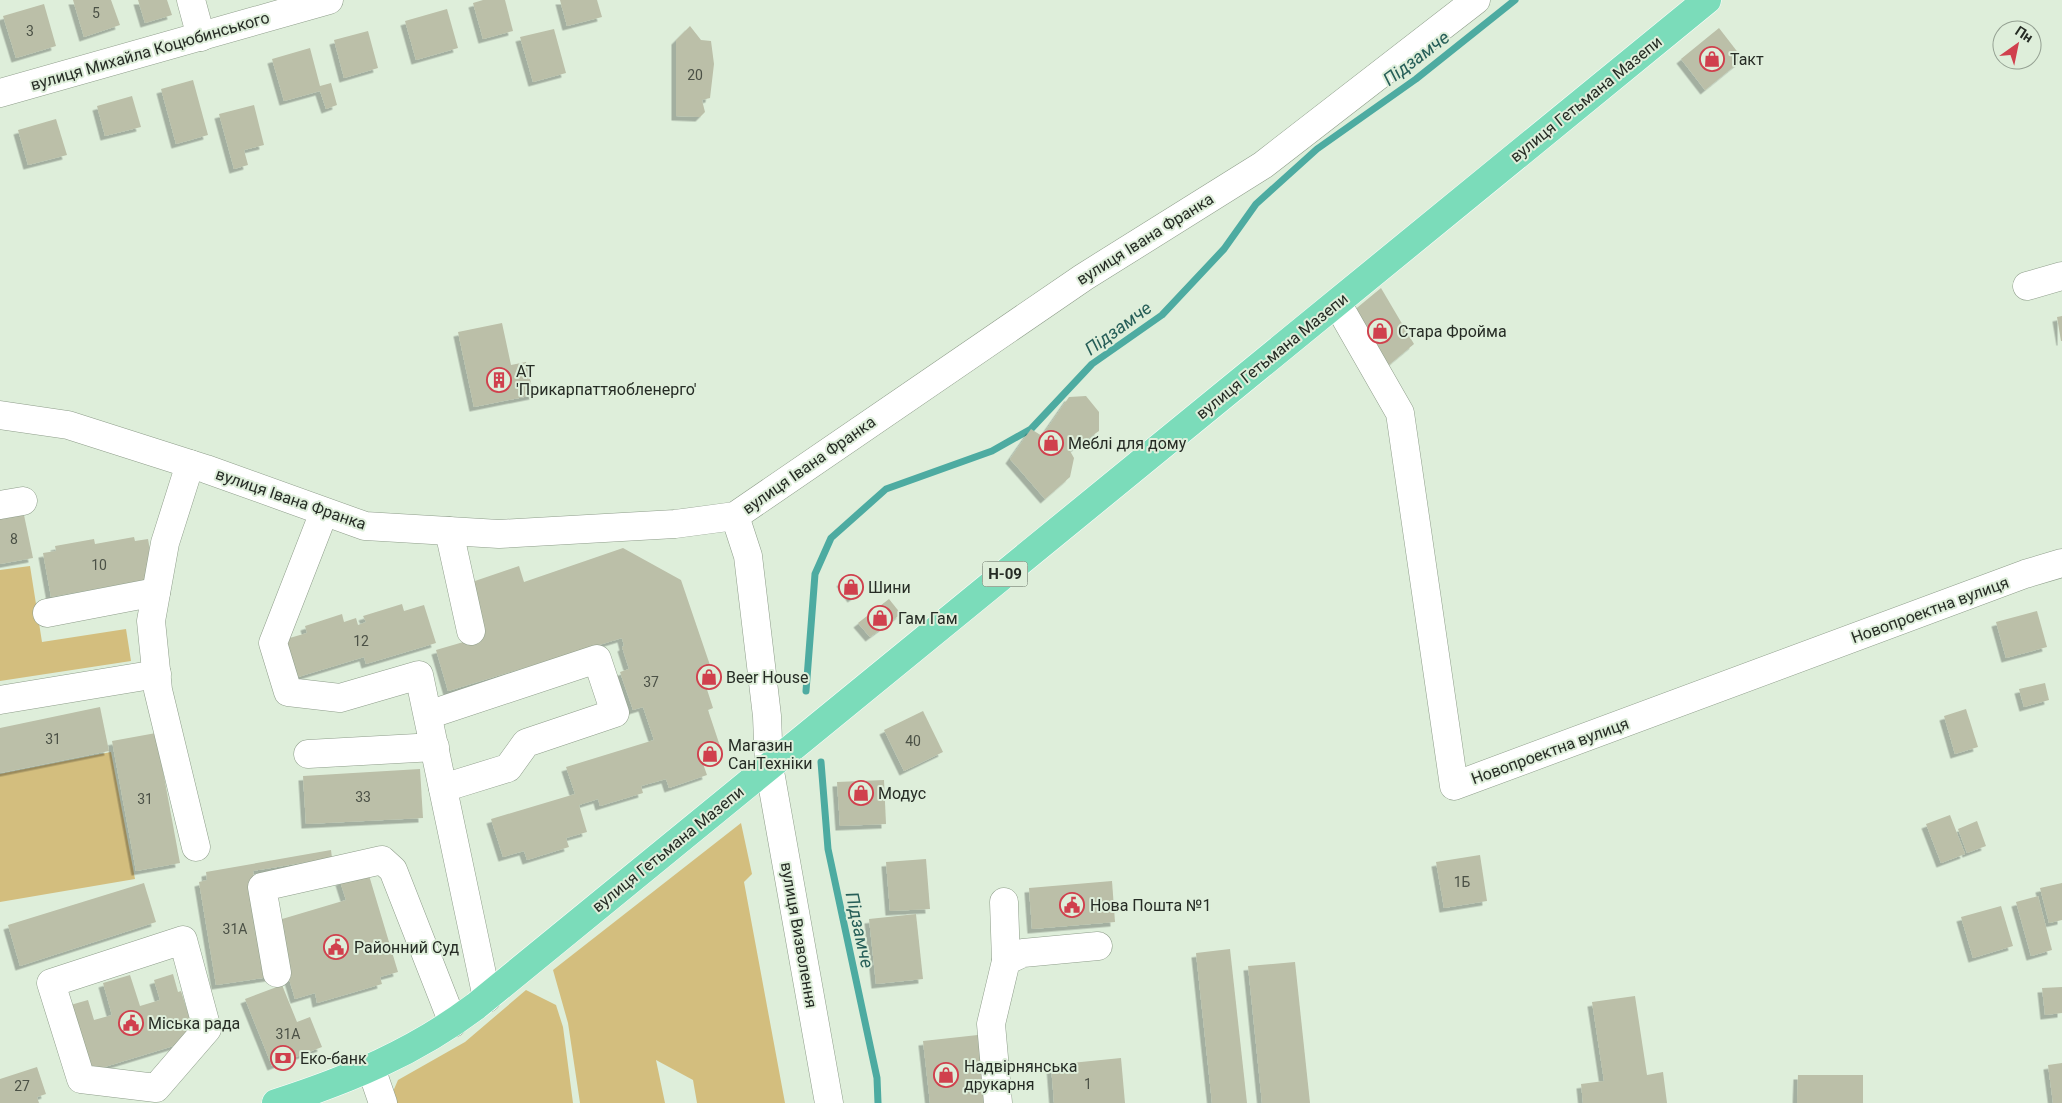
<svg xmlns="http://www.w3.org/2000/svg" width="2062" height="1103" font-family="Roboto,sans-serif">
	<style>
		.green { fill: #d3be7e }
		.lines { fill: none; stroke-linecap: round; stroke-linejoin: round }
		.stream { stroke: #4daba1; stroke-width: 7 }
		.building { fill: #bbbfa8; filter: url(#shadow) }
		.minor-casing { stroke: #8e9d8a; stroke-width: 29 }
		.major-casing { stroke: #fff; stroke-width: 29 }
		.minor { stroke: #fff; stroke-width: 28 }
		.major { stroke: #7bdcba; stroke-width: 28 }
		.labels { text-anchor: middle; dominant-baseline: central; stroke-width: 4; stroke-linejoin: round; paint-order: stroke }
		.number-label { font-size: 14px; fill: #4b5146 }
		.shield { fill: #deeeda; stroke: #5d665b; stroke-width: 1 }
		.shield-label { font-size: 15px; font-weight: bold; fill: #262c25 }
		.street-label { font-size: 16px; fill: #262c25; stroke: #deeeda }
		.poi-label { font-size: 16px; fill: #262c25; stroke: #deeeda; text-anchor: start }
		.water-label { font-size: 18px; font-style: italic; fill: #265e58; stroke: #deeeda }
	</style>
	<defs>
		<filter id="shadow"><feDropShadow dx="-4.5" dy="4.5" stdDeviation="0" flood-color="#0004"/></filter>
	</defs>
	<rect width="100%" height="100%" fill="#deeeda"/>
	<g class="green">
		<polygon points="30,566 42,642 126,629 131,661 0,681 0,570"/>
		<polygon points="111,752 135,879 0,902 0,774"/>
		<polygon points="741,823 752,874 744,882 785,1103 697,1103 693,1080 656,1060 665,1103 580,1103 568,1023 553,970"/>
		<polygon points="526,990 556,1005 563,1027 573,1103 388,1103 398,1080 465,1042"/>
	</g>
	<g class="lines">
		<g class="stream">
			<polyline points="806,691 815,574 831,538 886,489 992,451 1031,429 1092,364 1162,315 1224,249 1256,204 1317,149 1416,79 1515,0"/>
			<polyline points="821,762 828,849 877,1078 878,1103"/>
		</g>
	</g>
	<g class="building">
		<polygon points="73,0 111,0 120,25 84,37"/>
		<polygon points="138,0 167,0 172,15 145,23"/>
		<polygon points="483,0 505,0 513,31 483,39 473,3"/>
		<polygon points="560,0 597,0 602,17 567,26"/>
		<polygon points="44,4 56,46 16,58 3,16"/>
		<polygon points="447,9 458,48 416,60 405,21"/>
		<polygon points="690,26 701,40 711,41 714,64 710,98 702,100 705,112 700,117 676,116 676,40"/>
		<polygon points="1719,28 1743,59 1705,90 1681,59"/>
		<polygon points="554,29 566,73 533,82 520,37"/>
		<polygon points="368,31 378,68 344,78 334,40"/>
		<polygon points="310,48 320,86 331,83 337,105 326,109 320,91 284,101 272,59"/>
		<polygon points="193,80 208,135 176,144 161,89"/>
		<polygon points="132,96 141,127 105,136 97,106"/>
		<polygon points="254,105 264,145 244,150 248,165 234,169 219,114"/>
		<polygon points="56,119 67,155 28,165 18,130"/>
		<polygon points="1381,288 1414,344 1378,374 1346,317"/>
		<polygon points="2062,316 2062,341 2061,341 2057,317"/>
		<polygon points="502,323 511,365 526,362 534,395 474,407 458,332"/>
		<polygon points="1086,396 1099,412 1099,431 1070,451 1074,458 1070,477 1045,499 1010,459 1031,429 1042,436 1069,397"/>
		<polygon points="24,515 33,558 0,564 0,519"/>
		<polygon points="134,537 135,541 148,539 155,578 51,597 43,553 56,551 55,546 94,539 95,544"/>
		<polygon points="623,548 681,580 712,671 702,674 713,708 708,710 721,749 700,755 707,775 669,788 666,779 641,786 643,793 600,806 598,799 579,805 587,832 566,838 569,847 527,860 524,851 503,857 491,819 575,794 566,767 654,740 643,707 633,710 620,672 629,669 622,647 624,646 622,638 448,691 436,650 484,636 472,582 519,566 524,582"/>
		<polygon points="850,575 861,592 852,598 841,582"/>
		<polygon points="889,599 901,614 870,637 858,623"/>
		<polygon points="402,604 404,611 424,605 436,643 366,664 364,657 298,677 286,639 307,633 305,626 342,614 344,622 356,618 358,625 366,622 363,616"/>
		<polygon points="2037,611 2047,647 2006,658 1996,622"/>
		<polygon points="2045,683 2049,700 2024,707 2019,689"/>
		<polygon points="100,707 109,751 0,773 0,728"/>
		<polygon points="1966,709 1978,747 1955,754 1944,716"/>
		<polygon points="923,711 943,752 904,771 884,730"/>
		<polygon points="156,733 180,863 136,871 112,741"/>
		<polygon points="420,769 423,818 306,824 303,776"/>
		<polygon points="884,780 886,824 840,826 837,782"/>
		<polygon points="1950,815 1965,854 1941,863 1926,824"/>
		<polygon points="1977,821 1986,846 1967,853 1958,829"/>
		<polygon points="331,850 332,858 253,871 270,977 216,985 199,882 207,880 206,872"/>
		<polygon points="1480,855 1487,901 1444,908 1436,862"/>
		<polygon points="926,859 930,909 890,911 886,862"/>
		<polygon points="368,872 398,972 380,977 382,984 317,1003 315,993 295,999 272,922 346,900 340,881"/>
		<polygon points="1112,881 1115,922 1032,929 1029,888"/>
		<polygon points="144,883 156,922 20,966 8,925"/>
		<polygon points="2062,883 2062,920 2049,923 2040,888"/>
		<polygon points="2038,896 2052,950 2031,956 2016,902"/>
		<polygon points="2001,906 2013,946 1973,958 1961,917"/>
		<polygon points="916,914 923,979 876,984 869,919"/>
		<polygon points="1230,949 1247,1103 1212,1103 1196,953"/>
		<polygon points="1295,962 1310,1103 1262,1103 1248,966"/>
		<polygon points="173,974 178,992 181,991 191,1022 188,1023 193,1040 88,1072 67,1006 88,1000 94,1020 112,1015 103,983 130,975 140,1006 160,1000 154,980"/>
		<polygon points="282,985 297,1022 310,1017 322,1047 272,1066 245,999"/>
		<polygon points="2062,987 2062,1013 2045,1015 2042,988"/>
		<polygon points="1635,996 1647,1075 1663,1072 1667,1103 1583,1103 1581,1084 1604,1081 1592,1002"/>
		<polygon points="987,1034 995,1103 930,1103 923,1041"/>
		<polygon points="1121,1058 1125,1103 1054,1103 1051,1065"/>
		<polygon points="2062,1063 2062,1103 2053,1103 2048,1065"/>
		<polygon points="37,1067 46,1094 37,1097 39,1103 0,1103 0,1079"/>
		<polygon points="1798,1075 1863,1075 1863,1103 1797,1103"/>
	</g>
	<g class="lines">
		<defs>
			<g id="minor">
				<polyline points="191,0 201,37"/>
				<polyline points="0,93 329,0"/>
				<polyline points="2027,286 2062,276"/>
				<polyline points="1337,303 1400,413 1454,786 2025,574 2062,563"/>
				<polyline points="0,415 68,425 206,469 365,526 499,534 675,524 735,516 1084,277 1263,165 1476,0"/>
				<polyline points="190,464 165,543 151,621 158,690 196,847"/>
				<polyline points="0,505 23,501"/>
				<polyline points="324,512 273,643 288,692 340,698 419,675 487,998"/>
				<polyline points="735,516 748,556 767,716 769,766 829,1103"/>
				<polyline points="449,531 471,631"/>
				<polyline points="47,613 156,592"/>
				<polyline points="0,700 157,674"/>
				<polyline points="428,715 597,659 615,713 526,743 508,768 443,788"/>
				<polyline points="308,754 435,747"/>
				<polyline points="1004,902 1006,961"/>
				<polygon points="183,940 207,1029 156,1088 81,1079 51,983"/>
				<polyline points="277,973 262,887 382,860 393,870 453,1023"/>
				<polyline points="371,1068 383,1103"/>
				<polyline points="998,1103 991,1024 1006,961 1023,953 1098,946"/>
			</g>
			<path id="major" d="M276,1103C348,1080 415,1052 476,1006L1707,0"/>
		</defs>
		<use href="#minor" class="minor-casing"/>
		<use href="#major" class="major-casing"/>
		<use href="#minor" class="minor"/>
		<use href="#major" class="major"/>
	</g>
	<defs>
		<symbol id="shop-ring" viewBox="-11 -11 22 22"><circle r="9.5" fill="#deeeda" stroke="#d0404d" stroke-width="1.5"/><path d="M-5-2.5h2.3a2.7 3.5 0 0 1 5.4 0H5L5.5 6h-11ZM-1.5-2.5h3a1.5 2.3 0 0 0-3 0Z" fill="#d0404d"/></symbol>
		<symbol id="building-ring" viewBox="-11 -11 22 22"><circle r="9.5" fill="#deeeda" stroke="#d0404d" stroke-width="1.5"/><path d="M-4-6H4V6H1V3H-1V6H-4ZM-2.5-4.3h1.7v1.8h-1.7ZM.8-4.3h1.7v1.8H.8ZM-2.5-1h1.7V.8h-1.7ZM.8-1h1.7V.8H.8Z" fill="#d0404d"/></symbol>
		<symbol id="civic-ring" viewBox="-11 -11 22 22"><circle r="9.5" fill="#deeeda" stroke="#d0404d" stroke-width="1.5"/><path d="M-.6-6.5H3V-4.5H.6V-3L4-1V1h2V6H-6V1h2V-1L-.6-3ZM-1.2 2.5V6h2.4V2.5Z" fill="#d0404d"/></symbol>
		<symbol id="bank-ring" viewBox="-11 -11 22 22"><circle r="9.5" fill="#deeeda" stroke="#d0404d" stroke-width="1.5"/><path d="M-6-4H6V4H-6ZM0-2.3a2.3 2.3 0 1 0 0 4.6a2.3 2.3 0 1 0 0-4.6Z" fill="#d0404d"/></symbol>
	</defs>
	<g fill-rule="evenodd">
		<use href="#shop-ring" x="1698" y="45" width="28" height="28"/>
		<use href="#shop-ring" x="1366" y="317" width="28" height="28"/>
		<use href="#building-ring" x="485" y="366" width="28" height="28"/>
		<use href="#shop-ring" x="1037" y="429" width="28" height="28"/>
		<use href="#shop-ring" x="837" y="573" width="28" height="28"/>
		<use href="#shop-ring" x="866" y="604" width="28" height="28"/>
		<use href="#shop-ring" x="695" y="663" width="28" height="28"/>
		<use href="#shop-ring" x="696" y="740" width="28" height="28"/>
		<use href="#shop-ring" x="847" y="779" width="28" height="28"/>
		<use href="#civic-ring" x="1058" y="891" width="28" height="28"/>
		<use href="#civic-ring" x="322" y="933" width="28" height="28"/>
		<use href="#civic-ring" x="117" y="1009" width="28" height="28"/>
		<use href="#bank-ring" x="269" y="1044" width="28" height="28"/>
		<use href="#shop-ring" x="932" y="1061" width="28" height="28"/>
	</g>
	<g class="labels">
		<g class="number-label">
			<text x="96" y="13">5</text>
			<text x="30" y="31">3</text>
			<text x="695" y="75">20</text>
			<text x="14" y="539">8</text>
			<text x="99" y="565">10</text>
			<text x="361" y="641">12</text>
			<text x="651" y="682">37</text>
			<text x="53" y="739">31</text>
			<text x="913" y="741">40</text>
			<text x="363" y="797">33</text>
			<text x="145" y="799">31</text>
			<text x="1462" y="882">1Б</text>
			<text x="235" y="929">31А</text>
			<text x="288" y="1034">31А</text>
			<text x="1088" y="1084">1</text>
			<text x="22" y="1086">27</text>
		</g>
		<rect class="shield" x="982.5" y="561.5" width="45" height="25" rx="4"/>
		<g class="shield-label">
			<text x="1005" y="574">Н-09</text>
		</g>
		<g class="street-label">
			<text transform="translate(150 51) rotate(-16)">вулиця Михайла Коцюбинського</text>
			<text transform="translate(1586 99) rotate(-39)">вулиця Гетьмана Мазепи</text>
			<text transform="translate(1145 239) rotate(-32)">вулиця Івана Франка</text>
			<text transform="translate(1272 356) rotate(-39)">вулиця Гетьмана Мазепи</text>
			<text transform="translate(809 465) rotate(-35)">вулиця Івана Франка</text>
			<text transform="translate(291 499) rotate(19)">вулиця Івана Франка</text>
			<text transform="translate(1930 610) rotate(-20)">Новопроектна вулиця</text>
			<text transform="translate(1550 751) rotate(-20)">Новопроектна вулиця</text>
			<text transform="translate(668 849) rotate(-39)">вулиця Гетьмана Мазепи</text>
			<text transform="translate(799 935) rotate(80)">вулиця Визволення</text>
		</g>
		<g class="poi-label">
			<text x="1730" y="59">Такт</text>
			<text x="1398" y="331">Стара Фройма</text>
			<text x="516" y="371">АТ<tspan x="516" dy="18">'Прикарпаттяобленерго'</tspan></text>
			<text x="1068" y="443">Меблі для дому</text>
			<text x="868" y="587">Шини</text>
			<text x="898" y="618">Гам Гам</text>
			<text x="726" y="677">Beer House</text>
			<text x="728" y="745">Магазин<tspan x="728" dy="18">СанТехніки</tspan></text>
			<text x="878" y="793">Модус</text>
			<text x="1090" y="905">Нова Пошта №1</text>
			<text x="354" y="947">Районний Суд</text>
			<text x="148" y="1023">Міська рада</text>
			<text x="300" y="1058">Еко-банк</text>
			<text x="964" y="1066">Надвірнянська<tspan x="964" dy="18">друкарня</tspan></text>
		</g>
		<g class="water-label">
			<text transform="translate(1416 58) rotate(-37)">Підзамче</text>
			<text transform="translate(1118 328) rotate(-36)">Підзамче</text>
			<text transform="translate(860 930) rotate(78)">Підзамче</text>
		</g>
	</g>
	<g transform="translate(2017 45) rotate(33)"><circle r="24" fill="#deeeda" stroke="#94a092"/>
	<path d="M0-4L9 19L0 12L-9 19Z" fill="#d0404d"/>
	<text y="-8" font-size="14" font-weight="bold" text-anchor="middle" fill="#262c25">Пн</text>
	</g>
</svg>
